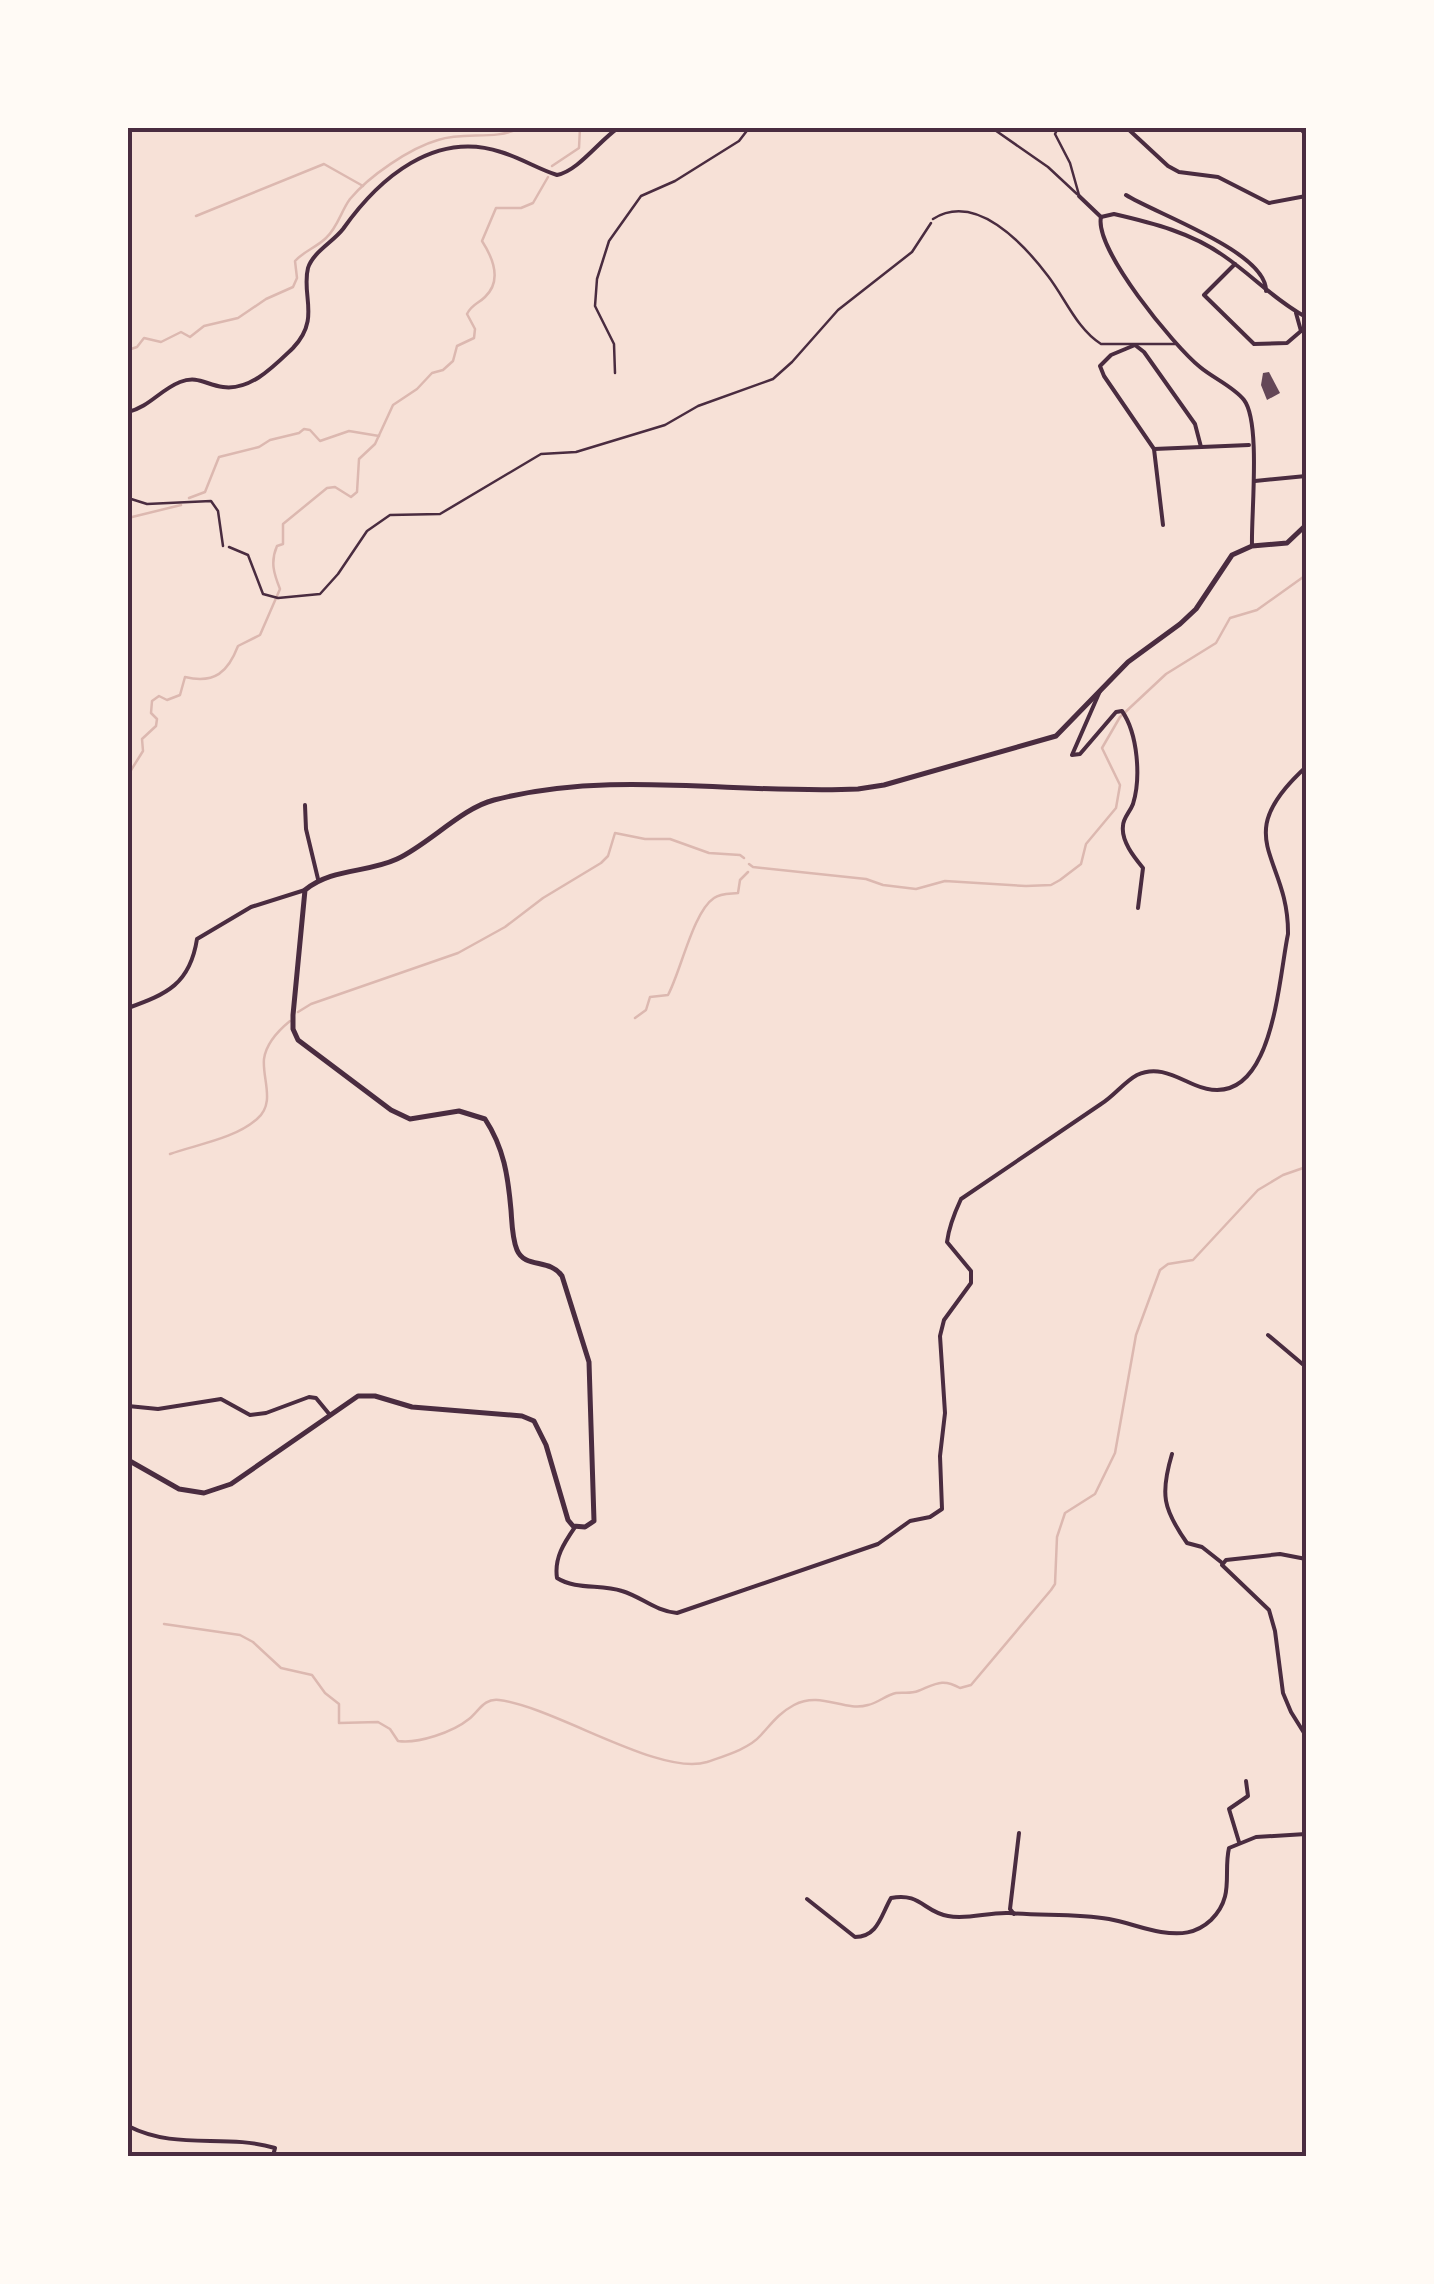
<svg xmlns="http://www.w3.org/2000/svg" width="1434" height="2284" font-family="'Noto Sans',sans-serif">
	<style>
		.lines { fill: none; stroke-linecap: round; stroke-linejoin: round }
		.stream { stroke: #dcb8b0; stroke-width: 2.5 }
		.building { fill: #644757 }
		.path { stroke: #4a2c40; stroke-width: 2.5 }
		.service { stroke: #4a2c40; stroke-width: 2.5 }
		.minor { stroke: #4a2c40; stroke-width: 4 }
		.tertiary { stroke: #4a2c40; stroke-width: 5 }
		.neatline { fill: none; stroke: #4a2c40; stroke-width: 4 }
	</style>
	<rect width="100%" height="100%" fill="#f7e1d7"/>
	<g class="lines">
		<g class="stream">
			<polyline points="552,166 579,148 580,128"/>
			<polyline points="196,216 324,164 363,186"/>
			<path d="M128,350L137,347L144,338L161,342L181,332L190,337L204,326L238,318L266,299L293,287L297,278L295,261C304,251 317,247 326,238C338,227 341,211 350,199C369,176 410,148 438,140C466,131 494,141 520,128"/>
			<polyline points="189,498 205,492 219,457 259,447 270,440 299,433 304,429 310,430 320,441 349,431 379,436"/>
			<polyline points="128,518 181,505"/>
			<path d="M128,775L143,751L142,739L156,726L157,719L151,713L152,701L159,696L167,700L180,695L185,677C215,684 228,672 238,646L260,635L280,589C274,574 270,562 277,546L283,544V524L327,488L335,487L351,497L357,492L359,459L375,444L393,405L417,389L432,373L443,370L453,361L457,346L474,338L475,329L467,314C472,304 478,304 485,297C502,281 493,258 482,241L496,208H521L533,203L548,177"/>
			<polyline points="749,864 753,867 866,879 883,885 916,889 945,881 1026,886 1051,885 1060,880 1081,864 1086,844 1116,808 1120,785 1102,748 1120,717 1166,674 1216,643 1230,618 1257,610 1306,575"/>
			<polyline points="298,1012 311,1004 458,953 505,927 543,898 601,863 608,856 615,833 645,839 670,839 709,853 740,855 744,858"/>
			<path d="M635,1018L646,1010L650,997L668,995C681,971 693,912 714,898C721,893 731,894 738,893L740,880L748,872"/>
			<path d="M170,1154C198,1144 234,1139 257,1119C276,1103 262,1079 264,1059C266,1044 279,1030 290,1021"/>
			<path d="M164,1624L240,1635L253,1642L281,1668L312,1675L325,1693L339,1704V1723L378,1722L390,1729L398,1741C418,1744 453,1732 469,1719C479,1711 484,1698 499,1700C555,1707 660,1777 707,1762C724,1756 749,1749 761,1735C772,1723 779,1713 794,1705C821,1691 844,1712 868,1705C878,1703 886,1695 896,1693C903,1692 911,1694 918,1691C936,1684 942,1678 960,1688L971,1685L1051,1590L1055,1584L1057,1537L1065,1513L1095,1494L1115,1453L1136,1335L1160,1270L1168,1264L1193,1260L1258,1190L1283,1175L1306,1167"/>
		</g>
	</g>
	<polygon class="building" points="1269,372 1280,393 1267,400 1261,385 1263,373"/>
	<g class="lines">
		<polyline class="path" points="229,547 248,555 263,594 278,598 320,594 338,574 367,531 390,515 440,514 541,454 576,452 665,425 698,406 773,379 792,362 838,310 912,252 931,223"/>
		<g class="service">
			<polyline points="992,128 1048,167 1077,194"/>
			<polyline points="1058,128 1055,134 1070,163 1079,195"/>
			<path d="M933,219C976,192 1023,243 1048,276C1065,298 1077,329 1101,344H1175"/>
			<polyline points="615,373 614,344 595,306 597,279 609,241 641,196 675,181 739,141 749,128"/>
			<polyline points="128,498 147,504 211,501 218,511 223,546"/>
		</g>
		<g class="minor">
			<polyline points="1127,128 1168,166 1179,172 1218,177 1269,203 1306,196"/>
			<polyline points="1300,128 1306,135"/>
			<path d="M1126,195C1156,214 1267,252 1266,291"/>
			<polyline points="1079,196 1101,217"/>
			<path d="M1101,217C1094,249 1174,346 1200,367C1213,378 1234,387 1244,400C1261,422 1251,515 1252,545"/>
			<path d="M1101,217L1114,214C1153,223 1192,233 1224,256C1253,276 1276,301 1306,317"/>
			<polyline points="1235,264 1204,295 1254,344 1287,343 1301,331 1296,313"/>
			<path d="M128,412C149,407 160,390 180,382C198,375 206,385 223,387C251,391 275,365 293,348C321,319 301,295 308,268C313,252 333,242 343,229C379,178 435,130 501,152C521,158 538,169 557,175C578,171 599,141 618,128"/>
			<polyline points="1154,449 1249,445"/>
			<polyline points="1255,481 1306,476"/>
			<polyline points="1163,525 1154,449 1104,376 1100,366 1111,355 1135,345 1144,352 1195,424 1201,447"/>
			<path d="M1100,691L1072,755L1080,754L1116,712L1122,711C1138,734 1141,778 1133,804C1130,812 1123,818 1123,826C1121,841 1134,857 1143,868L1138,908"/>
			<polyline points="305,805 306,829 318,879"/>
			<path d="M128,1008C167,994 190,984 197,939L251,907L305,890"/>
			<polyline points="1268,1335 1306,1367"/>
			<polyline points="128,1406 158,1409 221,1399 250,1415 266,1413 309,1397 316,1398 330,1415"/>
			<path d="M1172,1454C1160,1494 1163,1509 1187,1543L1202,1547L1221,1562"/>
			<path d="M575,1527C564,1543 554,1558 557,1578C576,1590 601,1584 622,1591C642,1597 655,1611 677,1613L878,1544L910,1521L930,1517L942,1509L940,1456L945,1413L940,1336L944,1320L971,1283V1271L947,1242C949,1226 954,1214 961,1199C1008,1167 1054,1136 1101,1104C1114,1096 1124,1082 1137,1075C1158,1065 1176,1077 1195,1085C1273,1118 1278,981 1288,934C1289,855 1227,839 1306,767"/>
			<polyline points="1306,1559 1280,1554 1226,1560 1222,1565 1269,1610 1275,1631 1283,1693 1291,1712 1306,1736"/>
			<polyline points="1239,1842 1229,1809 1248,1796 1246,1781"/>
			<path d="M807,1899L855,1937C878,1937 881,1915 891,1898C920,1892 924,1912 948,1916C968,1920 988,1912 1009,1913C1042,1916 1076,1913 1109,1919C1126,1922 1143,1929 1161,1932C1180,1935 1196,1934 1211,1920C1235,1896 1223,1874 1229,1848L1256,1837L1306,1834"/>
			<polyline points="1014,1914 1010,1909 1019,1833"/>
			<path d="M128,2126C177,2151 224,2133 275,2148L273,2156"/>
		</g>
		<path class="tertiary" d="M128,1460L179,1489L204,1493L231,1484L358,1396H375L412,1407L522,1416L534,1421L546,1445L568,1520L573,1526L585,1527L594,1521L589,1362L562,1276C550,1258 525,1269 517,1250C512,1238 512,1223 511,1210C508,1176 504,1148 485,1119L459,1111L410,1119L391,1110L298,1040L293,1029V1015L305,890C332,868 367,873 397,859C429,844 462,808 494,800C614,769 737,795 858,789L884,785L1056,736L1128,662L1180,624L1196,609L1232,555L1252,546L1287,543L1306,525"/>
	</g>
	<rect width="1434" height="2284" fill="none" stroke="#fffaf5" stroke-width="260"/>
	<rect x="130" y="130" width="1174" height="2024" class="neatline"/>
</svg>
